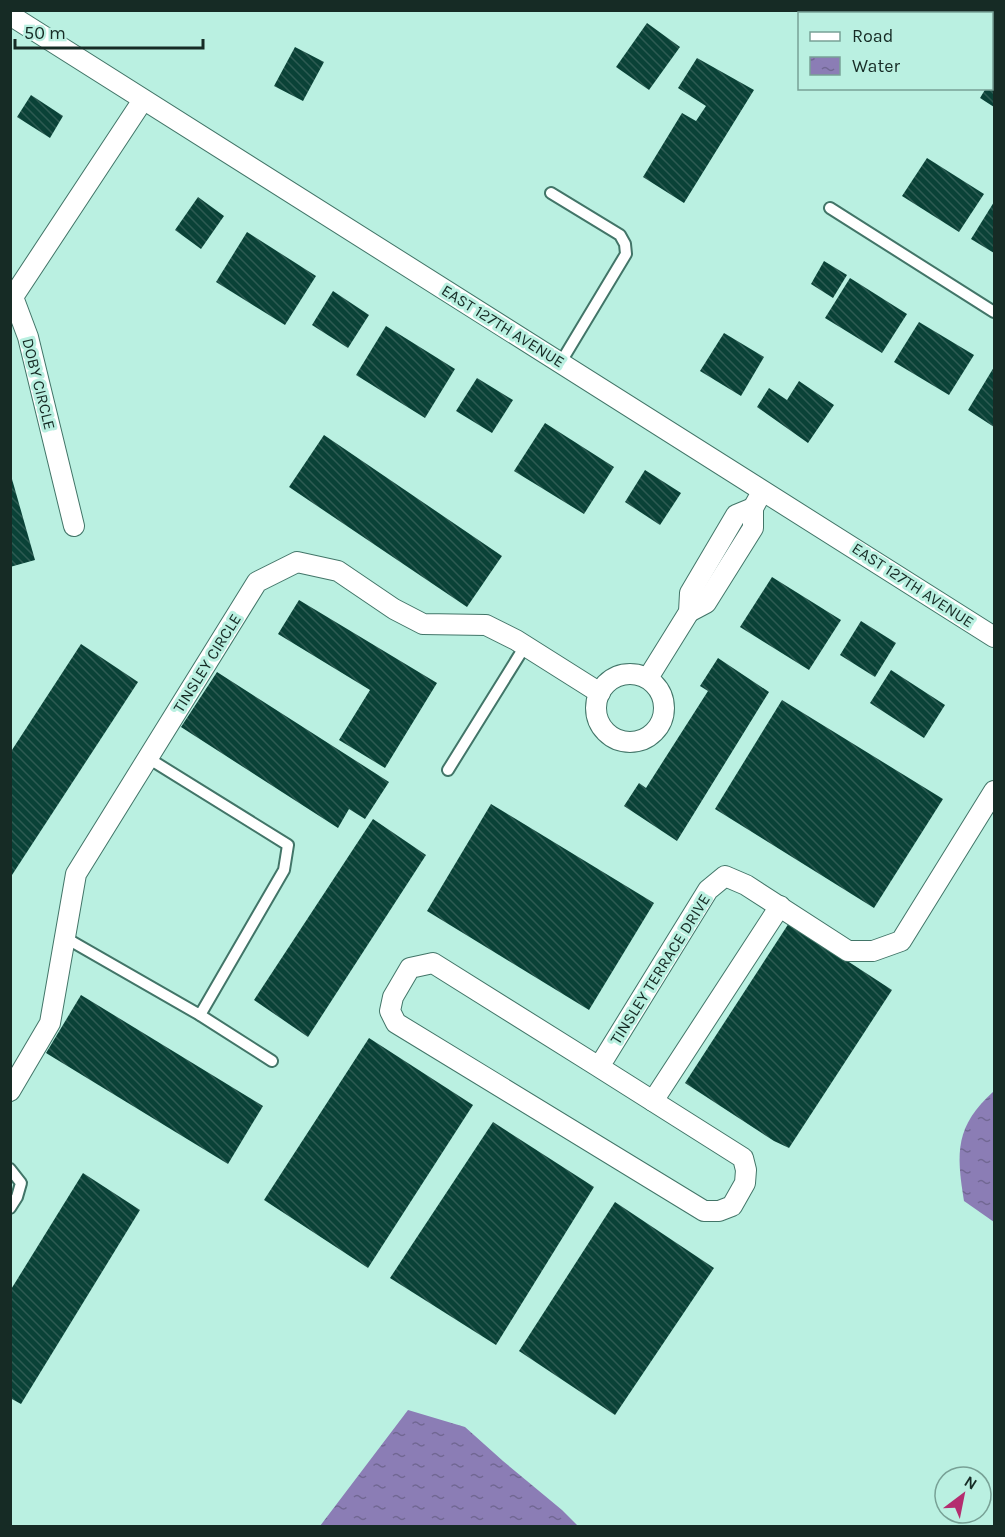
<svg xmlns="http://www.w3.org/2000/svg" width="1005" height="1537" font-family="Karla,sans-serif">
	<style>
		.water { fill: url(#water-ripples) }
		.building { fill: url(#building-back-hatch) }
		.lines { fill: none; stroke-linecap: round; stroke-linejoin: round }
		.lane-casing { stroke: #427568; stroke-width: 14 }
		.street-casing { stroke: #427568; stroke-width: 22 }
		.lane { stroke: #fff; stroke-width: 10 }
		.street { stroke: #fff; stroke-width: 20 }
		.labels { text-anchor: middle; dominant-baseline: central; stroke-width: 6; stroke-linejoin: round; paint-order: stroke }
		.street-label { font-size: 16px; fill: #162b25; stroke: #baf0e1 }
	</style>
	<defs>
		<pattern id="water-ripples" width="26" height="14" patternUnits="userSpaceOnUse" patternTransform="scale(1.5)"><rect width="26" height="14" fill="#8b7db5"/><path d="M2 4q2-2 4 0t4 0M15 11q2-2 4 0t4 0" fill="none" stroke="#716793"/></pattern>
		<pattern id="building-back-hatch" width="6" height="6" patternUnits="userSpaceOnUse" patternTransform="scale(1.5)"><rect width="6" height="6" fill="#0a4237"/><path d="M-1 5l2 2M0 0l6 6M5-1l2 2" fill="none" stroke="#2d5b52"/></pattern>
	</defs>
	<rect width="100%" height="100%" fill="#baf0e1"/>
	<g class="water">
		<path d="M994,1091V1222L964,1201C956,1152 955,1126 994,1091Z"/>
		<polygon points="408,1410 465,1427 503,1461 562,1510 578,1526 320,1526"/>
	</g>
	<g class="building">
		<polygon points="878,10 962,10 968,14 876,14"/>
		<polygon points="647,23 680,47 649,90 616,67"/>
		<polygon points="992,27 994,29 994,51 992,56"/>
		<polygon points="295,47 324,62 303,101 274,86"/>
		<polygon points="697,58 754,90 684,203 643,177 682,113 696,121 706,106 678,88"/>
		<polygon points="994,75 994,107 980,98 986,88 992,88 992,80"/>
		<polygon points="31,95 63,116 50,138 17,117"/>
		<polygon points="927,158 984,194 959,232 902,196"/>
		<polygon points="198,197 224,216 201,249 175,230"/>
		<polygon points="994,202 994,253 971,239"/>
		<polygon points="247,232 316,276 285,325 216,282"/>
		<polygon points="824,261 847,275 833,298 811,284"/>
		<polygon points="850,278 907,314 882,353 825,318"/>
		<polygon points="333,291 369,315 348,348 312,325"/>
		<polygon points="919,322 974,355 949,395 894,362"/>
		<polygon points="386,326 455,369 425,418 356,375"/>
		<polygon points="724,333 764,357 741,396 700,371"/>
		<polygon points="994,367 994,427 968,410"/>
		<polygon points="477,378 513,400 492,433 456,411"/>
		<polygon points="799,381 834,405 808,443 757,407 769,388 787,400"/>
		<polygon points="545,423 614,467 584,514 514,471"/>
		<polygon points="324,435 502,556 467,607 289,487"/>
		<polygon points="645,470 681,493 660,525 625,502"/>
		<polygon points="10,472 35,560 10,567"/>
		<polygon points="772,577 841,620 809,670 740,627"/>
		<polygon points="299,600 437,683 385,768 339,740 370,690 278,634"/>
		<polygon points="861,621 896,643 875,677 840,655"/>
		<polygon points="81,644 138,682 12,875 10,874 10,753"/>
		<polygon points="718,658 769,692 677,841 624,806 639,783 646,788 708,691 700,686"/>
		<polygon points="891,670 945,705 924,738 870,703"/>
		<polygon points="217,672 389,782 365,819 349,809 338,828 181,727"/>
		<polygon points="782,700 943,799 874,908 715,809"/>
		<polygon points="491,804 654,903 589,1010 427,911"/>
		<polygon points="373,819 426,855 308,1037 254,1000"/>
		<polygon points="789,923 892,990 789,1148 774,1141 685,1083"/>
		<polygon points="81,995 263,1106 228,1164 46,1053"/>
		<polygon points="369,1038 473,1105 368,1268 264,1200"/>
		<polygon points="493,1122 594,1187 496,1345 390,1278"/>
		<polygon points="83,1173 140,1210 21,1404 10,1398 10,1291"/>
		<polygon points="615,1202 714,1268 615,1415 519,1351"/>
	</g>
	<g class="lines">
		<defs>
			<g id="lane">
				<polyline points="551,193 620,235 625,244 626,254 561,362"/>
				<polyline points="830,208 994,312"/>
				<polyline points="448,770 525,646"/>
				<polyline points="64,937 200,1015 284,870 288,845 148,758"/>
				<polyline points="200,1015 272,1061"/>
				<polyline points="10,1169 21,1183 17,1197 10,1208"/>
			</g>
			<g id="street">
				<polyline points="10,15 994,637"/>
				<polyline points="74,526 28,337 13,297 143,100"/>
				<polyline points="689,612 706,603 753,528 753,508 758,499"/>
				<circle cx="630" cy="708" r="34"/>
				<polyline points="648,678 689,612 690,593 736,515 753,508"/>
				<polyline points="599,1067 743,1158 746,1170 745,1183 732,1206 719,1211 704,1211 396,1023 390,1011 393,997 410,968 433,963 599,1067 708,890 725,876 746,885 848,951 873,951 901,941 994,791"/>
				<polyline points="10,1091 50,1023 76,874 257,582 297,562 338,571 394,609 423,624 486,625 516,640 600,693"/>
				<polyline points="653,1101 780,906"/>
			</g>
		</defs>
		<use href="#lane" class="lane-casing"/>
		<use href="#street" class="street-casing"/>
		<use href="#lane" class="lane"/>
		<use href="#street" class="street"/>
	</g>
	<g class="labels">
		<g class="street-label">
			<text transform="translate(503 326) rotate(32)">EAST 127TH AVENUE</text>
			<text transform="translate(39 384) rotate(76)">DOBY CIRCLE</text>
			<text transform="translate(913 585) rotate(33)">EAST 127TH AVENUE</text>
			<text transform="translate(207 663) rotate(-58)">TINSLEY CIRCLE</text>
			<text transform="translate(660 969) rotate(-58)">TINSLEY TERRACE DRIVE</text>
		</g>
	</g>
	<rect width="1005" height="1537" fill="none" stroke="#162b25" stroke-width="24"/>
	<rect x="798" y="12" width="195" height="78" fill="#baf0e1" stroke="#78a196" stroke-width="1.5"/>
	<rect x="810" y="32" width="30" height="9" fill="#ffffff" stroke="#78a196" stroke-width="1.5"/>
	<text x="852" y="42" font-size="18" fill="#162b25">Road</text>
	<rect x="810" y="57" width="30" height="18" fill="url(#water-ripples)" stroke="#78a196" stroke-width="1.5"/>
	<text x="852" y="72" font-size="18" fill="#162b25">Water</text>
	<g transform="translate(963 1495) rotate(32)"><circle r="28" fill="#baf0e1" stroke="#78a196" stroke-width="1.5"/>
	<path d="M0-4.5L10 22L0 15L-10 22Z" fill="#b42d6f"/>
	<text y="-9" font-size="16" font-weight="bold" text-anchor="middle" fill="#162b25">N</text>
	</g>
	<path d="M15 39v9h188v-9" fill="none" stroke="#162b25" stroke-width="3"/>
	<text x="24" y="39" font-size="18" fill="#162b25" stroke="#baf0e1" stroke-width="4.5" paint-order="stroke">50 m</text>
</svg>
